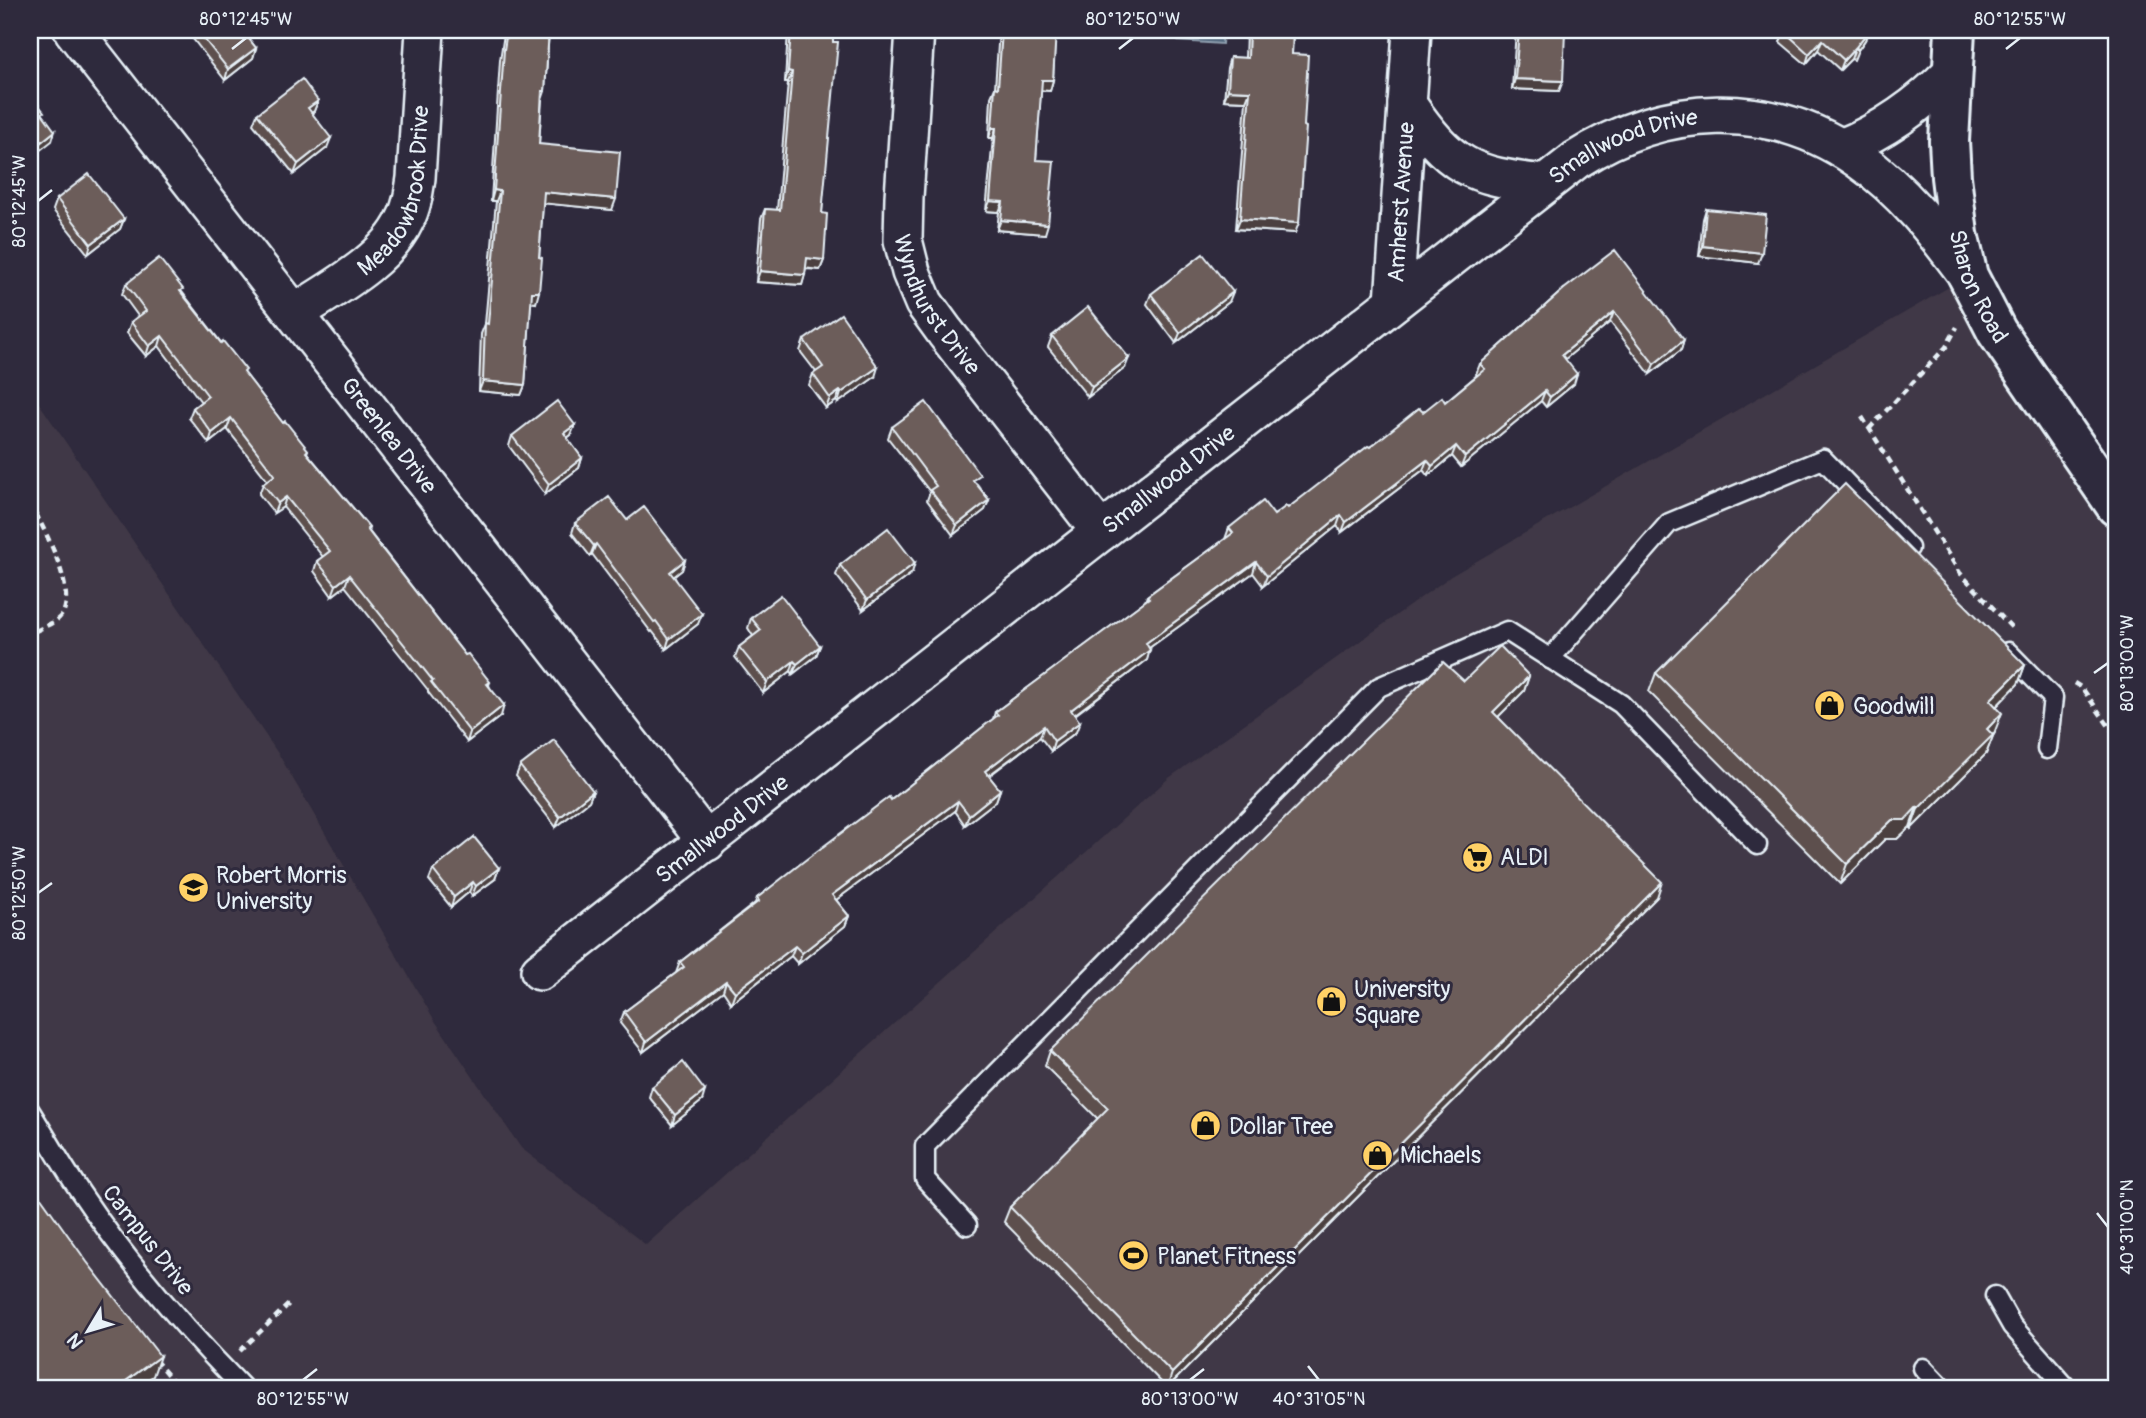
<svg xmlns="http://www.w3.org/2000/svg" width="2146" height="1418" font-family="Pangolin,sans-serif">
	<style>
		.built { fill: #413946 }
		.water { fill: #53687e; stroke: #8f9faf; stroke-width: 2 }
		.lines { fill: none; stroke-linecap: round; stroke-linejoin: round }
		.service-casing { stroke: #e8f1f8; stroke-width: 23 }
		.minor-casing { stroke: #e8f1f8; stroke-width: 42 }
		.tertiary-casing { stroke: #e8f1f8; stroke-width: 44 }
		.path { stroke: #e8f1f8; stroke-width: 4.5; stroke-dasharray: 7 5; stroke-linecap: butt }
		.service { stroke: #2f2a3d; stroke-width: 18 }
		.minor { stroke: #2f2a3d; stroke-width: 37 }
		.tertiary { stroke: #2f2a3d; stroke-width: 38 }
		.wall { fill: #5d504d; stroke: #e8f1f8; stroke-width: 2 }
		.shaded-wall { fill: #4c413f; stroke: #e8f1f8; stroke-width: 2 }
		.building { fill: #6c5d5a; stroke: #e8f1f8; stroke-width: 2 }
		.ticks { fill: none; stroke: #e8f1f8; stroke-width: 2.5 }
		.labels { text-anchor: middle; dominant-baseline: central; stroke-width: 6; stroke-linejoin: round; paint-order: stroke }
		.street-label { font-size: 23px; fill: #e8f1f8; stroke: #2f2a3d }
		.poi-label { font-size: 23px; fill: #e8f1f8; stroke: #2f2a3d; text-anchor: start }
		.neatline { fill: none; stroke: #e8f1f8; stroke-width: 2.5 }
		.ticks-label { font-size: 18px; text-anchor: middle; fill: #e8f1f8 }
	</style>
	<rect width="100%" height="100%" fill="#2f2a3d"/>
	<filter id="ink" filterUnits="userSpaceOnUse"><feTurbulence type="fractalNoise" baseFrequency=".0143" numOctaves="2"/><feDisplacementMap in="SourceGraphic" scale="14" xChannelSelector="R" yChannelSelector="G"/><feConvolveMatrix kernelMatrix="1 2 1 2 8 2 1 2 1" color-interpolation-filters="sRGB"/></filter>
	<g filter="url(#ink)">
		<polygon class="built" points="1968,276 2116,506 2116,1388 30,1388 30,390 279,755 435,1021 521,1148 646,1245 1169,778 1451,576"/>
		<polygon class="water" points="1178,30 1223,30 1222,44 1178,41"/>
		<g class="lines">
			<defs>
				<g id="service">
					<polyline points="2008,652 2053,698 2047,749"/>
					<polyline points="1550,659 1669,523 1823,459 1909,548"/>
					<path d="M30,1111C47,1138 63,1167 81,1193C128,1263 184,1328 243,1388"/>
					<polyline points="967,1225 925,1179 925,1146 1379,687 1507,631 1621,704 1757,845"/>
					<polyline points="1995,1296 2012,1326 2067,1388"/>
					<polyline points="1923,1368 1942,1388"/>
				</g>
				<g id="minor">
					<path id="s1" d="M73,30L707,842"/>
					<path id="s2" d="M915,30L904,197L903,240L911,272L924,303L945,332L1101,532"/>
					<path d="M1407,104C1451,167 1469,176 1545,184"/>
					<path d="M1841,148C1883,131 1921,104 1952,72"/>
					<path id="s3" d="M1394,302L1412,30"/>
					<path id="s4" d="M295,313C332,289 386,261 405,220C412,207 414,192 416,178L425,30"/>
					<path id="s5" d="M540,971L1576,160C1665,103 1770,98 1858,159C1903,190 1936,233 1968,276"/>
				</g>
				<g id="tertiary">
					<path id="s6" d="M1955,30L1949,141L1951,177L1958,234L1968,276L1997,332L2116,506"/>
				</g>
			</defs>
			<use href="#service" class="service-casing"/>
			<use href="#minor" class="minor-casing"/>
			<use href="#tertiary" class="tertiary-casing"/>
			<g class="path">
				<polyline points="1862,417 1960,573 2013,629"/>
				<polyline points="1869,429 1946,347 1957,327"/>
				<path d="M30,503C42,525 82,597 59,618C51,625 38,629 30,634"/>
				<polyline points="2074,683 2082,688 2116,736"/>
				<polyline points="240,1351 290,1303"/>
				<polyline points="155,1360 179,1388"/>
			</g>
			<use href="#service" class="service"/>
			<use href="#minor" class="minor"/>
			<use href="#tertiary" class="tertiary"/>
		</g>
		<g class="wall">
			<polygon points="186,30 242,30 256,48 253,58 225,80"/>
			<polygon points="505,30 549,30 545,91 542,100 539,144 612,210 543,203 536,303 531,302 525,385 521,395 479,391 481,334 485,324 496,201 491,201 500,60 504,34"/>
			<polygon points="788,30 833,30 822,213 824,260 820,270 806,269 802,285 756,282 761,219 765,209 777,210 788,82 785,82"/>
			<polygon points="999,30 1059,30 1055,38 1053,80 1050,91 1041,90 1036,160 1045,234 997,230 999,212 986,211 993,138 989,138 991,97 995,88"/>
			<polygon points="1248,30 1293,30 1292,54 1295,233 1236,229 1246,101 1224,100 1227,68 1230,57 1245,58 1246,34"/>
			<polygon points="1516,30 1565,30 1559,91 1512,89"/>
			<polygon points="1784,31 1865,40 1858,50 1854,60 1851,59 1840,70 1818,50 1806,64 1780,42"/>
			<polygon points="318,101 314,111 312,113 327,148 294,174 253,124 257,114"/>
			<polygon points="57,199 124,219 120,229 88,254 53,210"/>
			<polygon points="1706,209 1758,263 1699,256 1703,219"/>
			<polygon points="126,284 182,292 283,423 308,450 307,453 369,527 368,530 465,655 490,682 489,685 501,716 467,742 428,692 428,690 345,586 332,596 314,571 317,561 323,557 283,507 274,513 259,494 263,484 267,480 227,429 209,443 189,418 193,408 201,402 159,346 146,356 127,333 131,322 138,316 122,294"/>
			<polygon points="1564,289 1684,340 1681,350 1650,374 1610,322 1565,359 1574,384 1546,407 1541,401 1461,467 1452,456 1428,476 1423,470 1342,532 1337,526 1263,586 1253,573 1149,648 1147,660 1075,715 1076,732 1051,751 1040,737 989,776 1000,790 996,801 965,825 955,811 836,900 849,916 845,926 798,964 791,956 731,1003 723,991 643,1052 620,1023 624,1012 676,973 680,962 755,903 757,898 891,800 993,719 995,712 1145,601 1147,596 1225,539 1229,528 1274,515 1288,508 1370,447 1423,412 1445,402 1477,375 1476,374 1480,364"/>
			<polygon points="1151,294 1229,302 1176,343 1147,304"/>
			<polygon points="1052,336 1125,368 1088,397 1048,347"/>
			<polygon points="804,340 875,377 838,403 836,401 826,408 809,385 813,374 816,372 800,351"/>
			<polygon points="892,427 977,484 989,500 985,510 953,535 927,500 930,492 888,438"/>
			<polygon points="571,435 567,438 582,458 579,468 545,494 509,446 512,436"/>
			<polygon points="627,520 685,560 682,570 674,576 698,624 666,649 652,631 651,632 592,554 590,556 572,533 575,523"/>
			<polygon points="840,565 912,573 863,610 836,575"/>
			<polygon points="751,618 820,646 816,656 793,674 791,671 763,693 735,657 739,647 753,636 748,628"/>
			<polygon points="2025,665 2018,684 1996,707 1995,733 1993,736 1986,754 1911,829 1910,827 1897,839 1885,839 1840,884 1649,692 1656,673"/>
			<polygon points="1529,676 1524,691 1498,717 1657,897 1167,1388 1004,1222 1010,1207 1098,1119 1045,1066 1050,1051 1464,681"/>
			<polygon points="520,766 593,791 589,801 556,827 516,776"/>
			<polygon points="499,868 495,879 472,896 469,892 451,907 429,880 433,870"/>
			<polygon points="652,1087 702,1101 672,1125 649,1097"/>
		</g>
		<g class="shaded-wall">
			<polygon points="1869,30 1865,40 1858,50 1856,47"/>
			<polygon points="1822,40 1818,50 1806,64 1809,54"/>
			<polygon points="256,48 253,58 225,80 228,69"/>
			<polygon points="1855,48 1851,59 1840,70 1844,60"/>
			<polygon points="788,71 792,72 788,82 785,82"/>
			<polygon points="1515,79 1563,81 1559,91 1512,89"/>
			<polygon points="1042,80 1053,80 1050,91 1038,90"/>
			<polygon points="1228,90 1250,91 1246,101 1224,100"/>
			<polygon points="318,101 314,111 304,119 308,108"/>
			<polygon points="992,128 996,128 993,138 989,138"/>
			<polygon points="55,131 52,141 30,158 30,151"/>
			<polygon points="331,138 327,148 294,174 298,164"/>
			<polygon points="494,190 500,191 496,201 491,201"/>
			<polygon points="544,192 616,199 612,210 540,203"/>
			<polygon points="990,201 1003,202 999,212 986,211"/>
			<polygon points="124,219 120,229 88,254 91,244"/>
			<polygon points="1240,219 1299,223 1295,233 1236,229"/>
			<polygon points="1001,220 1048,224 1045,234 997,230"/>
			<polygon points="1703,246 1762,253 1758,263 1699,256"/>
			<polygon points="807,258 824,260 820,270 803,268"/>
			<polygon points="760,271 805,275 802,285 756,282"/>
			<polygon points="532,292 539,292 536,303 528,302"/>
			<polygon points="1233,292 1229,302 1176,343 1180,333"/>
			<polygon points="1614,312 1610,322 1558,365 1562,355"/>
			<polygon points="162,336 159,346 146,356 149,346"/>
			<polygon points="1684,340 1681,350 1650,374 1654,364"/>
			<polygon points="1129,358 1125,368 1088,397 1092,387"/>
			<polygon points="878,367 875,377 838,403 841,393"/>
			<polygon points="1577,374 1574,384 1546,407 1550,397"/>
			<polygon points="483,381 525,385 521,395 479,391"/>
			<polygon points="840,391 836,401 826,408 830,398"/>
			<polygon points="1545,391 1541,401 1461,467 1465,457"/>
			<polygon points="231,418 227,429 209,443 212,433"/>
			<polygon points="575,425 571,435 560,443 564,433"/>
			<polygon points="1456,446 1452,456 1428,476 1432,466"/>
			<polygon points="582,458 579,468 545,494 549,484"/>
			<polygon points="1427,460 1423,470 1342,532 1346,522"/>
			<polygon points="286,497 283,507 274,513 278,503"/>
			<polygon points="989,500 985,510 953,535 957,525"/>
			<polygon points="1341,515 1337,526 1263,586 1267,576"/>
			<polygon points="596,544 592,554 590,556 594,546"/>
			<polygon points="685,560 682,570 667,582 670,572"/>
			<polygon points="1256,562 1253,573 1142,653 1146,643"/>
			<polygon points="915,563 912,573 863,610 867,600"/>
			<polygon points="349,575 345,586 332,596 336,585"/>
			<polygon points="702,614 698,624 666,649 669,639"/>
			<polygon points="820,646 816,656 793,674 797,664"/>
			<polygon points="1150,650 1147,660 1067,720 1071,710"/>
			<polygon points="794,661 791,671 763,693 767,682"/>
			<polygon points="2025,665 2018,684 1983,720 1990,700"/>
			<polygon points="1529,676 1524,691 1488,727 1493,712"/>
			<polygon points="504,705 501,716 467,742 470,732"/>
			<polygon points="2002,713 1986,754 1911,829 1918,809 1987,729"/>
			<polygon points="1080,722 1076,732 1051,751 1054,741"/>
			<polygon points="1044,726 1040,737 981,781 985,771"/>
			<polygon points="1000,790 996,801 965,825 969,815"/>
			<polygon points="593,791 589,801 556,827 560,817"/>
			<polygon points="958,801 955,811 828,906 832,895"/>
			<polygon points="1917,807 1910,827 1897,839 1885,839 1840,884 1847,864 1892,820"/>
			<polygon points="499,868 495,879 472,896 476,886"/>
			<polygon points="473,882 469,892 451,907 454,897"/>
			<polygon points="1662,882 1657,897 1167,1388 1172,1373"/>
			<polygon points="849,916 845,926 798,964 802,953"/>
			<polygon points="795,946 791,956 731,1003 735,992"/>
			<polygon points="726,981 723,991 643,1052 646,1042"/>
			<polygon points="705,1091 702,1101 672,1125 675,1115"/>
			<polygon points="160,1356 153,1376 136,1388 118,1388 119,1386"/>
		</g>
		<g class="building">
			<polygon points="197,30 242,30 256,48 228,69"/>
			<polygon points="507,30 549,30 545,91 542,91 539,144 620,152 616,199 544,192 539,257 542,258 539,292 532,292 525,385 483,381 485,323 488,324 500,191 494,190 504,50"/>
			<polygon points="791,30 833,30 833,42 838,42 822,213 827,214 824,260 807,258 805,275 760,271 765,209 780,210 792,72 788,71"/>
			<polygon points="1002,30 1056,30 1053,80 1042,80 1036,160 1054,161 1048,224 1001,220 1003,202 990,201 996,128 992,128 995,87 998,88"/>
			<polygon points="1249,30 1293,30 1292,54 1308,55 1304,126 1306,127 1299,223 1240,219 1250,91 1228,90 1230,57 1248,58"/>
			<polygon points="1519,30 1565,30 1563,81 1515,79"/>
			<polygon points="1785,30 1869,30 1856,47 1858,50 1855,48 1844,60 1822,40 1809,54 1784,31"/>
			<polygon points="302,79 318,101 308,108 331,138 298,164 257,114"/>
			<polygon points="30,94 44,112 42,113 55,131 30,151"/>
			<polygon points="89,174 124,219 91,244 57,199"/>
			<polygon points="1706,209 1766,215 1762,253 1703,246"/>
			<polygon points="1615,250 1684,340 1654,364 1614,312 1562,355 1577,374 1550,397 1545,391 1465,457 1456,446 1432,466 1427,460 1346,522 1341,515 1267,576 1256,562 1146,643 1150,650 1071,710 1080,722 1054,741 1044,726 985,771 1000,790 969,815 958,801 832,895 849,916 802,953 795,946 735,992 726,981 646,1042 624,1012 684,967 680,962 759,901 757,898 804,861 889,797 891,800 998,715 995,712 1149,598 1147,596 1233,533 1229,528 1263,501 1274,515 1286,506 1288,508 1368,446 1370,447 1419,408 1423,412 1442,397 1445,402 1485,369 1480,364 1564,289"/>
			<polygon points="1203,254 1233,292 1180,333 1151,294"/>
			<polygon points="159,258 183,289 180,291 221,343 223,341 246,370 244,372 283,423 285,421 308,450 306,452 369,527 367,529 382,549 465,655 468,654 490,682 487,684 504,705 470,732 431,682 433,681 349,575 336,585 317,561 330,551 286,497 278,503 263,484 275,475 231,418 212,433 193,408 208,396 162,336 149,346 131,322 146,311 126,284"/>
			<polygon points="1088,307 1129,358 1092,387 1052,336"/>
			<polygon points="841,314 878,367 841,393 840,391 830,398 813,374 823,367 804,340"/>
			<polygon points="557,401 575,425 564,433 582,458 549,484 512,436"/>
			<polygon points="926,402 980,475 973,480 989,500 957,525 930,490 936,486 892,427"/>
			<polygon points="1845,484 2025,665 1990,700 2002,713 1987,729 1993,735 1918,809 1917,807 1905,820 1892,820 1847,864 1656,673"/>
			<polygon points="609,497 627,520 644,507 685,560 670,572 702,614 669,639 656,621 654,622 596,544 594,546 575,523"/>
			<polygon points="888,528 915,563 867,600 840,565"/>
			<polygon points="781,595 820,646 797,664 794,661 767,682 739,647 761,630 751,618"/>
			<polygon points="1500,646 1529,676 1493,712 1662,882 1172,1373 1010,1207 1108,1108 1050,1051 1443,662 1464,681"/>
			<polygon points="554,740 593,791 560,817 520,766"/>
			<polygon points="474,837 499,868 476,886 473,882 454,897 433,870"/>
			<polygon points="683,1062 705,1091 675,1115 652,1087"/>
			<polygon points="30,1182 87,1262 160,1356 119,1386 120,1388 30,1388"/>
		</g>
	</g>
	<path class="ticks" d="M232,49L246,38M1119,49L1133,38M2006,49L2020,38M38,201L52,190M2094,673L2108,663M38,893L52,883M2097,1213L2108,1227M1308,1366L1319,1380M303,1380L317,1369M1190,1380L1204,1369"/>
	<defs>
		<symbol id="shop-disc" viewBox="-11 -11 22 22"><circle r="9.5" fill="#ffd166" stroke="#2f2a3d"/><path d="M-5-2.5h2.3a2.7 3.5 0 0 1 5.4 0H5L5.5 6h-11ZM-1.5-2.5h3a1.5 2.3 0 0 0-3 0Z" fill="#111"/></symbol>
		<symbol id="supermarket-disc" viewBox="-11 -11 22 22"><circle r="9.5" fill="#ffd166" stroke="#2f2a3d"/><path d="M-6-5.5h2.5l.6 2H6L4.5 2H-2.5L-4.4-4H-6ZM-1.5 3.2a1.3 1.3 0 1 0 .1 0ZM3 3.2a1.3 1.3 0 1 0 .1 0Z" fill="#111"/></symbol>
		<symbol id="university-disc" viewBox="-11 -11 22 22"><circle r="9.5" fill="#ffd166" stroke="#2f2a3d"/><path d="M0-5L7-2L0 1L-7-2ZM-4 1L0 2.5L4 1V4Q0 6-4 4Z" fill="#111"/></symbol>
		<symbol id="stadium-disc" viewBox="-11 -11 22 22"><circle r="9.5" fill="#ffd166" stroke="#2f2a3d"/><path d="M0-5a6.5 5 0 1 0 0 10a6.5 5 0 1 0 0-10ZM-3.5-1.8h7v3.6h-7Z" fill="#111"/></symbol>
	</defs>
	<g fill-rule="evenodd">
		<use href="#shop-disc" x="1812" y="688" width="35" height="35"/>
		<use href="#supermarket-disc" x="1460" y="840" width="35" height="35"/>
		<use href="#university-disc" x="176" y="870" width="35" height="35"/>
		<use href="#shop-disc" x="1314" y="984" width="35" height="35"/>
		<use href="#shop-disc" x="1188" y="1108" width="35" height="35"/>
		<use href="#shop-disc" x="1360" y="1138" width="35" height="35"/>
		<use href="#stadium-disc" x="1116" y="1238" width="35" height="35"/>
	</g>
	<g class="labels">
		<g class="street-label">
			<text stroke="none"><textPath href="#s5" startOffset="1365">Smallwood Drive</textPath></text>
			<text stroke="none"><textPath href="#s4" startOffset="170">Meadowbrook Drive</textPath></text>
			<text stroke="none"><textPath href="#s3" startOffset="100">Amherst Avenue</textPath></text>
			<text stroke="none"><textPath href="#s6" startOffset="261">Sharon Road</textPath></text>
			<text stroke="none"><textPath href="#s2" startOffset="284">Wyndhurst Drive</textPath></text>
			<text stroke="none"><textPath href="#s1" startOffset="514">Greenlea Drive</textPath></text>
			<text stroke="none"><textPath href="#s5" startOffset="798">Smallwood Drive</textPath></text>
			<text stroke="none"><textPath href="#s5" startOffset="231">Smallwood Drive</textPath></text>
			<text transform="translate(148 1240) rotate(52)">Campus Drive</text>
		</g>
		<g class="poi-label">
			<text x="1853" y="706">Goodwill</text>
			<text x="1500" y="857">ALDI</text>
			<text x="216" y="875">Robert Morris<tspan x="216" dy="26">University</tspan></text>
			<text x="1354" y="989">University<tspan x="1354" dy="26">Square</tspan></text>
			<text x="1229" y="1126">Dollar Tree</text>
			<text x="1400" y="1155">Michaels</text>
			<text x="1157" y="1256">Planet Fitness</text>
		</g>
	</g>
	<rect width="2146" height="1418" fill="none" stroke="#2f2a3d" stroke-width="77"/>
	<g transform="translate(88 1331) rotate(232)" stroke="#2f2a3d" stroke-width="5" paint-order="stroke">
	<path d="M0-5L12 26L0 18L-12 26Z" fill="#e8f1f8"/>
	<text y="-10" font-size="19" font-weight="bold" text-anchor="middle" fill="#e8f1f8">N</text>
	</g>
	<rect x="38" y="38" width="2070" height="1342" class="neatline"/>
	<g class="ticks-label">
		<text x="246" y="25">80°12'45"W</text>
		<text x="1133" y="25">80°12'50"W</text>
		<text x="2020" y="25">80°12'55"W</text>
		<text transform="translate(19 201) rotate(-90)" y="6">80°12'45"W</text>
		<text transform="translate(2127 663) rotate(-90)" y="6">80°13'00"W</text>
		<text transform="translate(19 893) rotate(-90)" y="6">80°12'50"W</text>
		<text transform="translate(2127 1227) rotate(-90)" y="6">40°31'00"N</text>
		<text x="303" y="1405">80°12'55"W</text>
		<text x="1190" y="1405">80°13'00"W</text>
		<text x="1319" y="1405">40°31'05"N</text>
	</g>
</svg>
